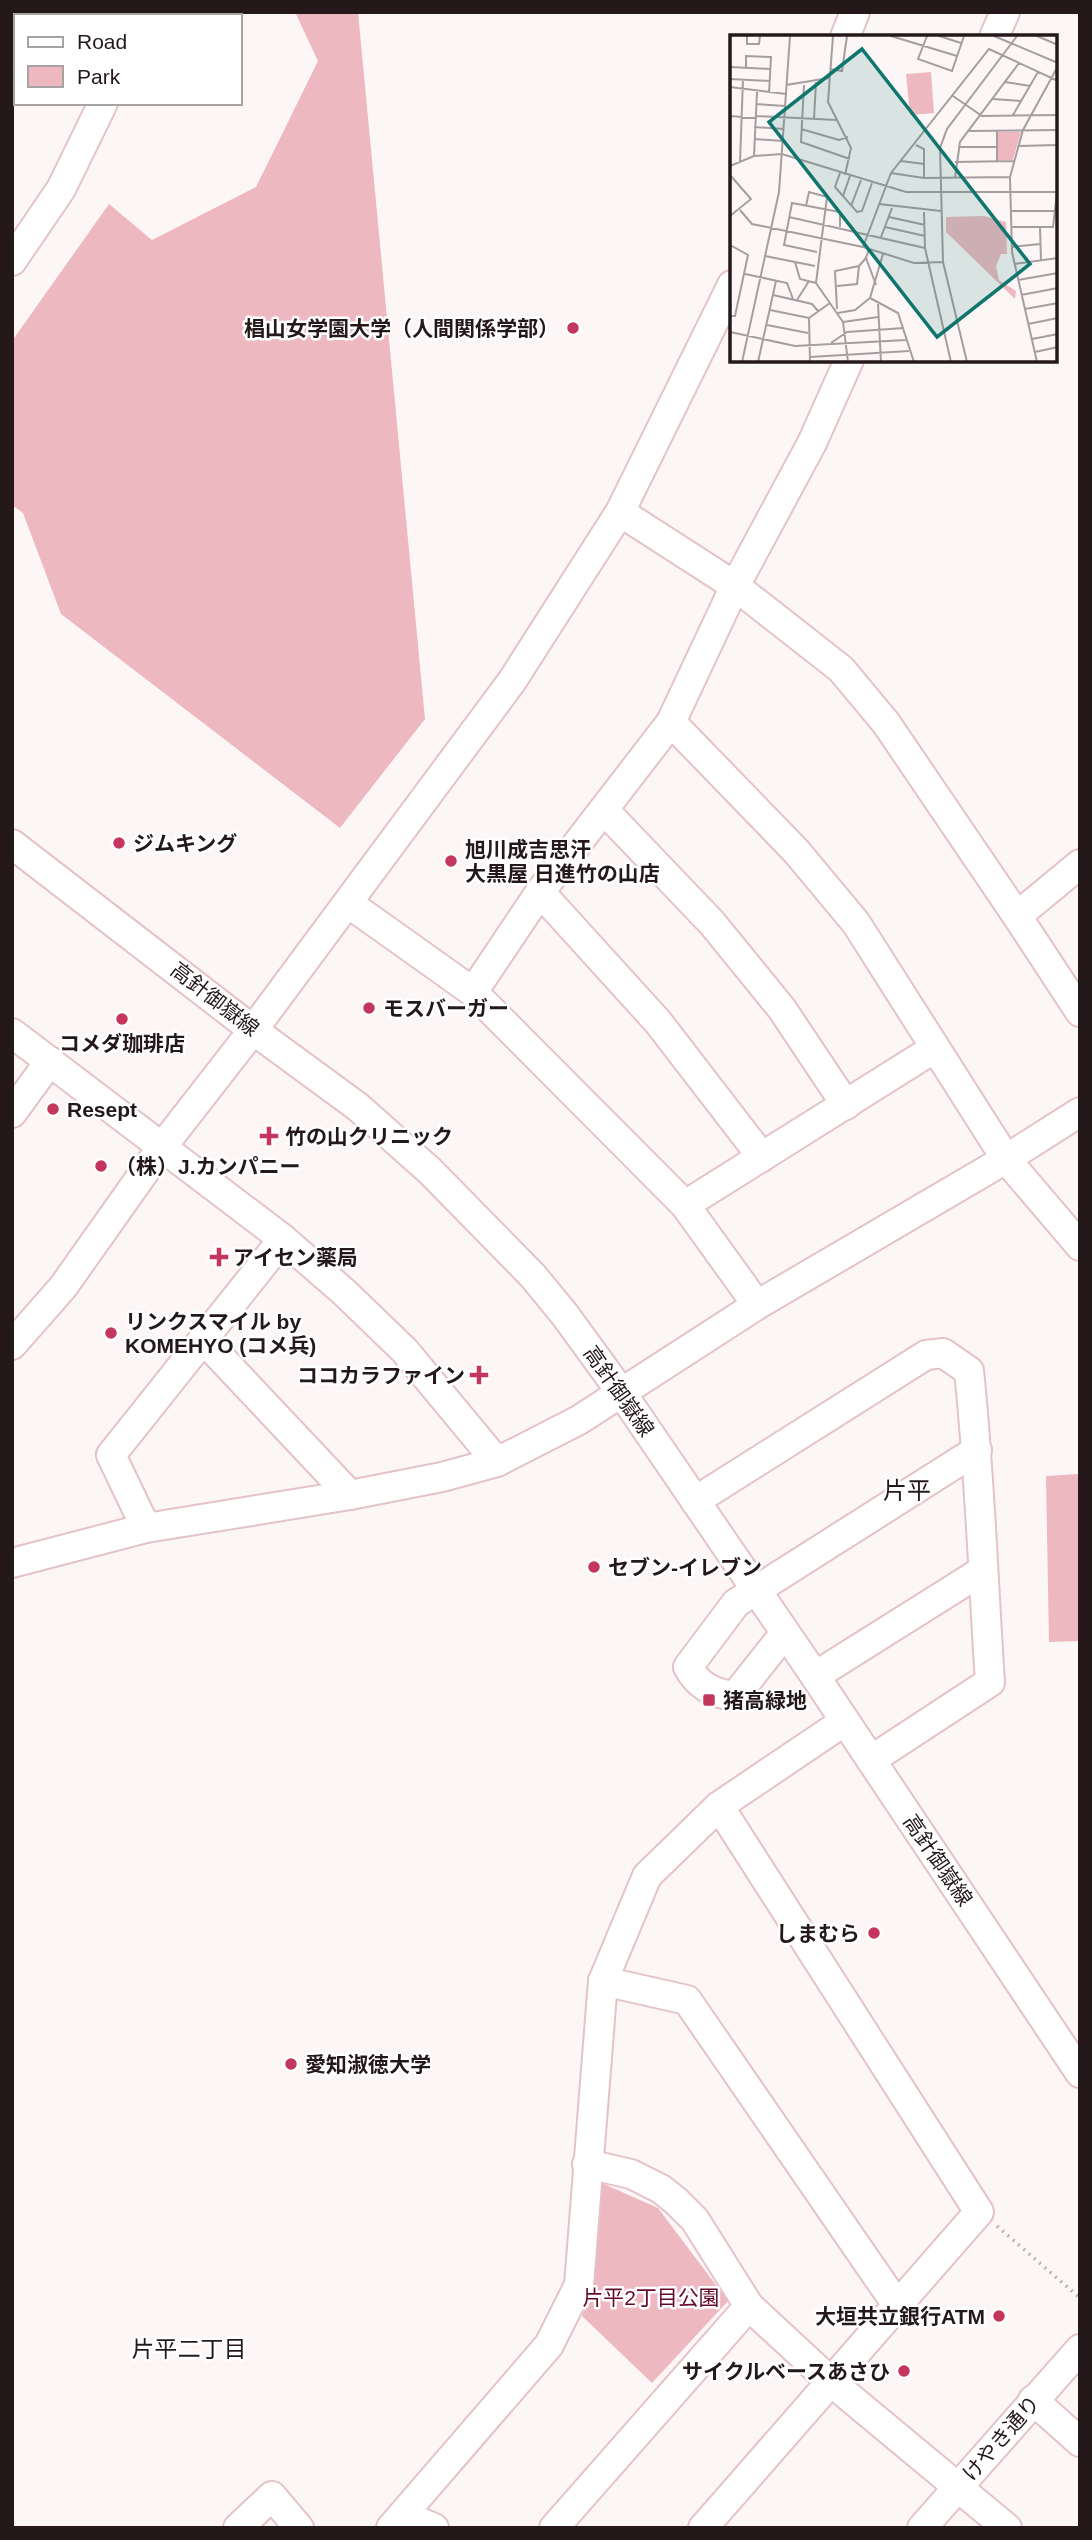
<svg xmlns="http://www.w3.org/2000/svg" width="1092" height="2540" font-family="Helvetica,'Noto Sans JP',sans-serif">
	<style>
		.green { fill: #eeb8c0 }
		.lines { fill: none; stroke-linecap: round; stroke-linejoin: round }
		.minor-casing { stroke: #e4c3c8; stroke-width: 32 }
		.path { stroke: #bab2b3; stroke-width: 3.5; stroke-dasharray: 2 5; stroke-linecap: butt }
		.minor { stroke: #fff; stroke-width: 28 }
		.poi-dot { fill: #c5365e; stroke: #fff; stroke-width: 2.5 }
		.labels { text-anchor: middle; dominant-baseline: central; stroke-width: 5; stroke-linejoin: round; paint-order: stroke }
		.poi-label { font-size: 21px; font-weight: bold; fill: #24181a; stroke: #fff; text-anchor: start }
		.street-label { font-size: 21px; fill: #24181a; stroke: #fff }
		.park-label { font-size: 21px; fill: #640828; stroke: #fff }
		.neighbourhood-label { font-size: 23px; fill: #24181a; stroke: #fff }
		.quarter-label { font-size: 24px; fill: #24181a; stroke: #fff }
		.inset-road { fill: none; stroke: #a69d9f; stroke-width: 2 }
		.view { fill: #0f766e; fill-opacity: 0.15; stroke: #0f766e; stroke-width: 3.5 }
		.inset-edge { fill: none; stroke: #24181a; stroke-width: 3.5 }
	</style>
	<rect width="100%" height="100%" fill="#fdf6f7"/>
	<g class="green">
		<polygon points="295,12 358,12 425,719 340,828 61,614 23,513 12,505 12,341 109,204 152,240 256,187 318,61"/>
		<polygon points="1078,1474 1080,1641 1049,1642 1046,1476"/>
		<polygon points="597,2181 658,2208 728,2301 652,2383 582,2316 592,2290"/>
	</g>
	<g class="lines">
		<defs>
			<g id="minor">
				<polyline points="146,16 147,12"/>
				<polyline points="12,33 16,35"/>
				<polyline points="845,37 855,12"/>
				<polyline points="994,37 1005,12"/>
				<polyline points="12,261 61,189 103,103"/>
				<polyline points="620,512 735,586 841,669 886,723 1017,916 1080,1012"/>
				<polyline points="671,722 796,851 856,923 1006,1159 1080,1246"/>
				<polyline points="604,810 712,923 782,1009 846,1105"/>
				<polyline points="12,844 253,1030 358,1107 430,1171 533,1276 565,1315 621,1392 815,1676 1080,2073"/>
				<polyline points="540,892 658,1022 762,1157"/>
				<polyline points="348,903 473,992 685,1205 757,1305"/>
				<polyline points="1017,916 1080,864"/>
				<polyline points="473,992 540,892 671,722 735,586 812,443 849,360"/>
				<polyline points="12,1033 283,1239 345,1293 405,1351 497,1462"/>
				<polyline points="12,1113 50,1061"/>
				<polyline points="685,1205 935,1048"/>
				<polyline points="204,1340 350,1495"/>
				<polyline points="12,1345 63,1287 162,1147 253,1030 512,681 620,512 732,285"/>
				<path d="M695,1501L926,1355L943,1353L969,1371C980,1475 983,1578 990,1682L871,1760"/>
				<polyline points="146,1528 111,1455 283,1239"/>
				<polyline points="12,1563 146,1528 350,1495 442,1477 497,1462 579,1420 757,1305 1006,1159 1080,1112"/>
				<path d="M785,1633L735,1696C714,1694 698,1686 688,1667L736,1603L977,1450"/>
				<polyline points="815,1676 982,1571"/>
				<polyline points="603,1981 687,2000 897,2305"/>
				<polyline points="587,2164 631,2174 661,2189 676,2201 695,2220 749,2306 830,2381 1007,2528"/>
				<polyline points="1033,2400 1080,2442"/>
				<polyline points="403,2515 434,2528"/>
				<polyline points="238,2528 272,2496 299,2528"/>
				<polyline points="391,2528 549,2345 579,2285 603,1981 647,1876 719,1806 845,1721"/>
				<polyline points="554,2528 749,2306"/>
				<polyline points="703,2528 979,2212 719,1806"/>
				<polyline points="922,2528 1080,2349"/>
			</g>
		</defs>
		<use href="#minor" class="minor-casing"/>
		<polyline class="path" points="997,2226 1080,2298"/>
		<use href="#minor" class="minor"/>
	</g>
	<g class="poi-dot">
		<circle cx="573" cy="328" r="7"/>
		<circle cx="119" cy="843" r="7"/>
		<circle cx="451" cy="861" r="7"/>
		<circle cx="369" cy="1008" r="7"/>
		<circle cx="122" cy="1019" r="7"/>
		<circle cx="53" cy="1109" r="7"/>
		<path d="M265.5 1125.5h7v7h7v7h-7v7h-7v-7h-7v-7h7z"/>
		<circle cx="101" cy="1166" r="7"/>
		<path d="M215.5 1246.5h7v7h7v7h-7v7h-7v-7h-7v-7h7z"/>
		<circle cx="111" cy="1333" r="7"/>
		<path d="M475.5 1364.5h7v7h7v7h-7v7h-7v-7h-7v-7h7z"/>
		<circle cx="594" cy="1567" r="7"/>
		<rect x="702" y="1693" width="14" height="14" rx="3.5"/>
		<circle cx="874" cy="1933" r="7"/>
		<circle cx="291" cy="2064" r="7"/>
		<circle cx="999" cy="2316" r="7"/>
		<circle cx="904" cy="2371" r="7"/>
	</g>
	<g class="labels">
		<g class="poi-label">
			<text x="559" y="328" text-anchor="end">椙山女学園大学（人間関係学部）</text>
			<text x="133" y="843">ジムキング</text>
			<text x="465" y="849">旭川成吉思汗<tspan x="465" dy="24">大黒屋 日進竹の山店</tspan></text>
			<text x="383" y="1008">モスバーガー</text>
			<text x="122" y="1043" text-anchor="middle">コメダ珈琲店</text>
			<text x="67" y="1109">Resept</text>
			<text x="285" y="1136">竹の山クリニック</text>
			<text x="115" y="1166">（株）J.カンパニー</text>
			<text x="233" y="1257">アイセン薬局</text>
			<text x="125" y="1321">リンクスマイル by<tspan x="125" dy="24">KOMEHYO (コメ兵)</tspan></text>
			<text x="465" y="1375" text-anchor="end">ココカラファイン</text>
			<text x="608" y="1567">セブン-イレブン</text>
			<text x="723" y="1700">猪高緑地</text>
			<text x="860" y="1933" text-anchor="end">しまむら</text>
			<text x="305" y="2064">愛知淑徳大学</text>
			<text x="985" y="2316" text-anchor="end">大垣共立銀行ATM</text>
			<text x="890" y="2371" text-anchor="end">サイクルベースあさひ</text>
		</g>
		<g class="street-label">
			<text transform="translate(215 999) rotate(38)">高針御嶽線</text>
			<text transform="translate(619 1391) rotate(55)">高針御嶽線</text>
			<text transform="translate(938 1860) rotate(56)">高針御嶽線</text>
			<text transform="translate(1001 2438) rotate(-49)">けやき通り</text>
		</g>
		<g class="park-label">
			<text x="651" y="2297">片平2丁目公園</text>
		</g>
		<g class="neighbourhood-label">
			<text x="189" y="2349">片平二丁目</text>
		</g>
		<g class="quarter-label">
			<text x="907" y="1490">片平</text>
		</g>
	</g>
	<g transform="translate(730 35)">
		<rect width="327" height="327" fill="#fdf6f7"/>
		<path d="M201,37L204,78L180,80L176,39ZM268,97H291L283,125H268ZM254,181L276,187L277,219H271L266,231L269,245L286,256L285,264L216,197V182Z" fill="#eeb8c0"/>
		<path class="inset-road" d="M17,1V9H29L30,1M103,1L98,67L121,113L115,140M161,1L227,21M197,1L188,24L222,36L234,1M209,1L231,8M264,1L328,28M307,1L328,10M0,32L40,34M16,33V21L41,22L39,58M100,34L112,36L117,1M0,44L40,46M275,47L300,51M56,50L99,43M74,50L71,107L120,124M0,52L56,59M223,61L252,81L328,80M263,64L291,66M26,69L55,71M283,80L308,37M0,81L25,83M25,81L107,85M84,84L86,47M24,92L54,94M71,94L109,105L118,102M239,96L328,95M267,96V127M24,104L53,106M186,110L194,114V143M288,111L328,110M228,112H267M24,121L27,57M171,126L194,129M10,127L13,44M225,127L284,126M0,131L24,121L52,119L176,157H328M110,138L105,152L127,177L132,176L142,148M161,138L194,143L280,142M0,140L21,164L0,181M225,143L230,107L289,28M113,161L120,141M149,169L211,176M76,171L79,157L97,162L86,248L113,287L118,327M121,171L131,145M10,175L22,189L133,212L184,228L213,227M281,176H324M194,177L195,213L221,327M59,182L195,213M159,182L195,190M155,192L195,201M281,192H323L327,157M310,192L311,226M151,202L162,173M0,210L18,220L5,281H0M133,212L161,138L259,14L328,46M282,212L310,209M139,214L136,223L146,250M87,217L54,210L62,168L110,177V192M35,221L85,231M65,227L70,244L86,248M285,229L328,223M15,239L57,248L63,264M288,245L328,238M107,251L127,249L129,231M43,260L82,269L88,276M291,260L328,253M140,263L168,278L184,327M67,265L79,246M148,269L151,327M107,274L105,236L129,231L136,223M295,274L328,268M40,275L79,283L100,268M108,278L125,275L140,263L153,219M79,283L80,327M113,287L148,282M298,289L328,283M37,290L78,298M0,297L65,311L176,305M302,304L328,299M101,308L117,297L174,293M305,317L328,312M80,322L179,316M12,327L49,157L60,1M28,327L46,246M237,327L213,227L210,113L217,94L287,1M307,327L282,217L280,142L293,95L328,31"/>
		<path class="view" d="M132,14L300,229L207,302L39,87Z"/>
		<rect width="327" height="327" class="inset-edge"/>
	</g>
	<rect width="1092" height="2540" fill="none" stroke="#24181a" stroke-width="28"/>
	<rect x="14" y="14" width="228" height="91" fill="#ffffff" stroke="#a7a3a3" stroke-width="2"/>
	<rect x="28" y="37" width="35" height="10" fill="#ffffff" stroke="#a7a3a3" stroke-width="2"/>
	<text x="77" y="49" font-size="21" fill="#24181a">Road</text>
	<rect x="28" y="66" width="35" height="21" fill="#eeb8c0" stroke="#a7a3a3" stroke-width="2"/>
	<text x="77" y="84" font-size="21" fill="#24181a">Park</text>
</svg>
